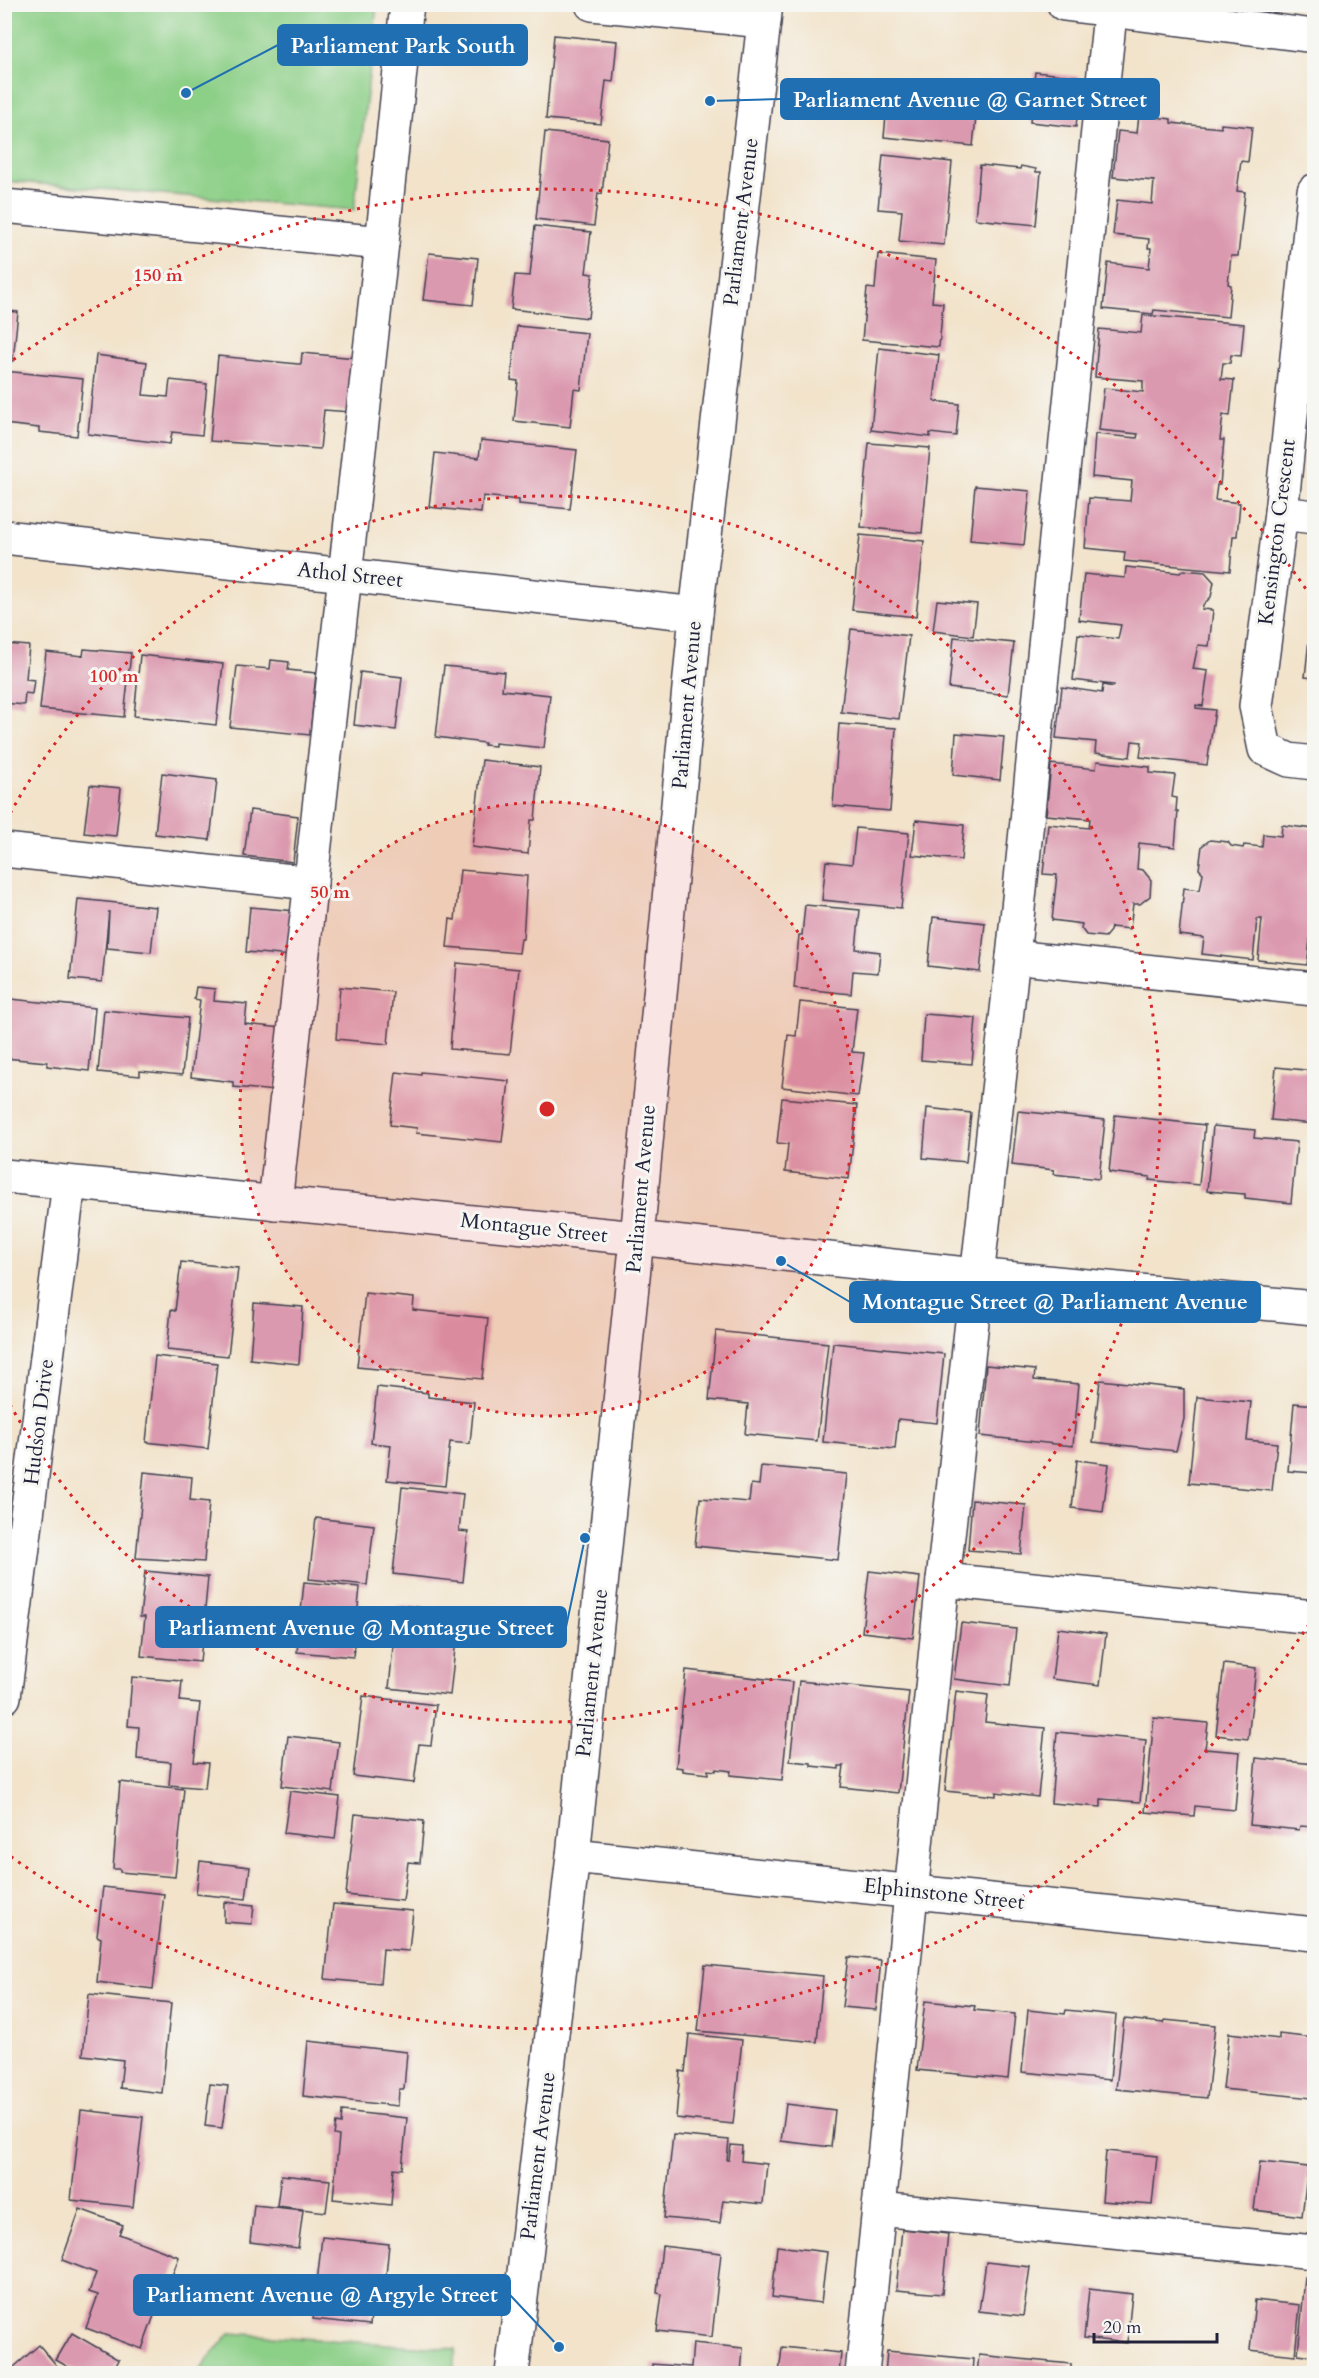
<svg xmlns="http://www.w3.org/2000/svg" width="1319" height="2378" font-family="Cardo,serif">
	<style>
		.green { fill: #8ccf87; stroke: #577861; stroke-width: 1.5 }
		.building { fill: #db99af }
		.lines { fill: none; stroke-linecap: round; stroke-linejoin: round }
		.minor-casing { stroke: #413f50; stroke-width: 36 }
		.major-casing { stroke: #413f50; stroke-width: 36 }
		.minor { stroke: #fff; stroke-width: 33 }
		.major { stroke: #fff; stroke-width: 33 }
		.ring { fill: none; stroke: #d62828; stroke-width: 3; stroke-dasharray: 3 6 }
		.labels { text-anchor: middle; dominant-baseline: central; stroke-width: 6; stroke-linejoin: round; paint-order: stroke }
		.street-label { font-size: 21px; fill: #22223b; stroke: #f6f6f2 }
		.centre { fill: #d62828; stroke: #f6f6f2; stroke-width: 3 }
		.ring-label { font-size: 18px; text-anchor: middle; font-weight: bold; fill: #d62828; stroke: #f6f6f2; stroke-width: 6; stroke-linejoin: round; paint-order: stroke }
		.leader { fill: none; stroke: #1f6fb2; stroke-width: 2 }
		.callout-dot { fill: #1f6fb2; stroke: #f6f6f2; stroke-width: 2 }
		.callout { fill: #1f6fb2; stroke: #1f6fb2; stroke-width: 2 }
		.callout-label { font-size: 22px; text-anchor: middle; font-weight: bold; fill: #fff }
	</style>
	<rect width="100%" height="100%" fill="#f6f6f2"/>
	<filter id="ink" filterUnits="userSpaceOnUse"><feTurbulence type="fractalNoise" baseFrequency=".0167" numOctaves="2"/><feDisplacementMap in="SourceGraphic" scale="12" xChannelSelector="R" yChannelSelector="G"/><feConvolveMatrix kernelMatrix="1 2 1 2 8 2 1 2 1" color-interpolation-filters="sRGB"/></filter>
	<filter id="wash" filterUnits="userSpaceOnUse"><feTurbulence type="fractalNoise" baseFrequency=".008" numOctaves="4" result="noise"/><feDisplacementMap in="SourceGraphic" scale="24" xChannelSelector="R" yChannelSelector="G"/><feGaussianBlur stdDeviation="1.35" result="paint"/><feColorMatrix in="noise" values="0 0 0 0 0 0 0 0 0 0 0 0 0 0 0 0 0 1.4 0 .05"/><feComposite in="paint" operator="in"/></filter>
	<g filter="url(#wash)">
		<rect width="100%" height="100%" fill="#f2e3ca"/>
		<g class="green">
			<polygon points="4,5 377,5 354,210 5,181"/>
			<polygon points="230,2333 456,2349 454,2373 196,2373"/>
		</g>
		<g id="blocks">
			<g class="building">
				<polygon points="554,35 617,41 613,82 606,81 601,124 546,119"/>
				<polygon points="1035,72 1081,77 1076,127 1030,122"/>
				<polygon points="889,83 925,87 926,83 979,88 973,146 884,137"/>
				<polygon points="1139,115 1171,119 1171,123 1221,128 1221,124 1252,127 1248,162 1241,161 1237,191 1245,192 1238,256 1231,256 1228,284 1231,285 1228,317 1154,310 1153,314 1103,309 1108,263 1149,268 1151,248 1148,248 1149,239 1113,235 1117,200 1152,204 1154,181 1113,177 1118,131 1137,133"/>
				<polygon points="545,132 608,139 602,194 598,193 594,226 536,219"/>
				<polygon points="883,155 952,162 944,245 899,241 902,211 878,209"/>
				<polygon points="980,165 1020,169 1021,166 1036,169 1036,172 1041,172 1036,225 975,219"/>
				<polygon points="535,226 591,232 586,273 593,274 588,318 511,309 515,275 530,276"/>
				<polygon points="429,253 478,258 473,305 423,300"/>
				<polygon points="878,254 936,260 932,302 943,303 939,347 862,340 867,288 875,289"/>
				<polygon points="4,311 18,312 13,361 4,360"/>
				<polygon points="1143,315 1244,324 1241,356 1231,355 1230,363 1223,363 1221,379 1234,380 1230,416 1223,415 1220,440 1224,440 1220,485 1217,485 1215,500 1240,503 1237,536 1233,536 1230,571 1124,561 1125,552 1085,548 1089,498 1130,501 1132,481 1092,477 1095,434 1137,438 1138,434 1099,430 1104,388 1143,392 1143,381 1095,377 1099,329 1141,333"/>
				<polygon points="517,326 587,333 581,390 574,389 570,427 514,421 518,381 511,380"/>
				<polygon points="879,348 939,355 934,401 959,404 956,436 930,433 930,437 871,430"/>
				<polygon points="302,353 356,358 351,412 324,410 320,449 210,441 218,356 298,364 301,364"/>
				<polygon points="96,355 147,362 143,395 168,397 170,380 207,384 202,435 172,432 170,444 88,434"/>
				<polygon points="4,371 83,379 77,436 39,432 39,428 4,424"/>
				<polygon points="481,440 577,450 570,509 519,504 519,500 483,496 481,513 429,507 435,453 479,458"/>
				<polygon points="869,443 930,448 922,533 861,527"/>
				<polygon points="975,486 1030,491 1024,545 970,540"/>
				<polygon points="860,535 924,541 916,617 852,610"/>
				<polygon points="1126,567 1180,573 1183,570 1205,572 1214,582 1211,597 1203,605 1202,609 1213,610 1209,646 1198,645 1193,669 1208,671 1203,706 1196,705 1196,708 1215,710 1207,765 1140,757 1142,742 1132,741 1130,757 1095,753 1096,742 1056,738 1062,687 1102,693 1103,685 1113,687 1114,685 1073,680 1078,634 1118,639 1121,625 1079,620 1084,574 1125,578"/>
				<polygon points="937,600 977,604 973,636 933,631"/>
				<polygon points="1313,602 1314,602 1314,678 1305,677"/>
				<polygon points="851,629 909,636 899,719 841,712"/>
				<polygon points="954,637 1014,643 1008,695 949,688"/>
				<polygon points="4,644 29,646 26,679 34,680 32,694 25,693 24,705 4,703"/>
				<polygon points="84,649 131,653 124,717 40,709 46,652 83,656"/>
				<polygon points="140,655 223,664 216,725 134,716"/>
				<polygon points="271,660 289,662 288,670 316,673 310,735 230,727 237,666 270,669"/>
				<polygon points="444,666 504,672 502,690 550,695 544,748 495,743 495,746 484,745 485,743 436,737"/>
				<polygon points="360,672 402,677 396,730 354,725"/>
				<polygon points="839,724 896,728 890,811 833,806"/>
				<polygon points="956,733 1004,737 1000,780 953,775"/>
				<polygon points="482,760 540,767 535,820 531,820 528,854 472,847"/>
				<polygon points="1097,761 1150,767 1150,773 1175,775 1172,797 1177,798 1176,811 1178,811 1175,847 1139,843 1137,869 1143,870 1151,880 1150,896 1140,904 1133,904 1130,929 1111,927 1110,931 1105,937 1086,935 1081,928 1082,924 1052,920 1057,875 1043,874 1048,824 1089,828 1090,819 1046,815 1051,764 1096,769"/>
				<polygon points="162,773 217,780 210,840 155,834"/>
				<polygon points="90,785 121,788 116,836 84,833"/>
				<polygon points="250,810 298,816 293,862 244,856"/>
				<polygon points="916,820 964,825 961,860 912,855"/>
				<polygon points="1282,825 1314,829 1314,924 1312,924 1307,965 1258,960 1262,919 1257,919 1253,960 1202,954 1204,938 1179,935 1184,888 1200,890 1203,873 1199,869 1202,846 1210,840 1228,842 1231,846 1243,848 1244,845 1262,847 1263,834 1281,836"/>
				<polygon points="856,828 909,833 901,908 822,900 826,861 852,864"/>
				<polygon points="460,870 527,876 523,939 521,939 519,953 447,947 450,919 455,920"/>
				<polygon points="78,899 156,907 151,952 107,948 109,911 102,982 70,979"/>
				<polygon points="805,905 860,910 856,949 880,952 878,973 853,971 851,994 794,988 799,935 802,935"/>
				<polygon points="250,907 296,911 292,956 246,952"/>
				<polygon points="933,917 985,923 980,972 928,966"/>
				<polygon points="457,963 519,969 510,1054 450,1049"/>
				<polygon points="196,987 215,989 214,1001 247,1004 245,1024 282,1028 275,1091 233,1087 233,1082 191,1077 200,1000 194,999"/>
				<polygon points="340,987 393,992 388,1044 336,1039"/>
				<polygon points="11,999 95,1008 89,1071 47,1066 47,1062 5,1058"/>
				<polygon points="800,1002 857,1008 852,1052 864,1053 858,1096 782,1087 788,1035 796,1036"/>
				<polygon points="104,1010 188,1018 182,1075 140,1071 140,1076 98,1072"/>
				<polygon points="924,1014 976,1018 972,1064 921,1060"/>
				<polygon points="1276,1067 1314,1071 1314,1124 1271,1120"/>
				<polygon points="396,1072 421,1075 421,1072 509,1081 502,1142 416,1133 417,1128 390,1125"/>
				<polygon points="782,1098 857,1105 849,1179 785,1172 788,1144 777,1143"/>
				<polygon points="927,1108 971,1113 966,1162 923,1158"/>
				<polygon points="1018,1111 1105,1120 1099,1179 1053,1174 1054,1170 1012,1165"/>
				<polygon points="1115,1115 1205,1125 1199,1185 1149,1180 1150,1177 1109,1172"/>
				<polygon points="1213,1126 1255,1130 1254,1138 1297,1142 1291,1203 1245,1198 1245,1194 1207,1191"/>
				<polygon points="181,1262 238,1268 228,1356 167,1350 171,1310 175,1311"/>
				<polygon points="365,1293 414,1298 413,1310 488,1318 482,1379 357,1367"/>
				<polygon points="254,1303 303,1307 299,1364 250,1359"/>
				<polygon points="716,1331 828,1343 817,1441 745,1434 748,1404 709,1400"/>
				<polygon points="833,1343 944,1354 937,1423 898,1419 895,1449 823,1442"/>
				<polygon points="155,1356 217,1363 208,1449 146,1442"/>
				<polygon points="986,1365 1035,1370 1034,1380 1079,1384 1073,1446 980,1436"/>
				<polygon points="1100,1380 1184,1389 1184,1419 1176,1451 1093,1442"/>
				<polygon points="377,1387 428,1393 428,1397 474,1402 470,1444 450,1442 445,1486 387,1480 391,1445 371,1443"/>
				<polygon points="1197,1397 1251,1402 1247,1440 1277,1443 1272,1491 1189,1483"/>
				<polygon points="1294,1403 1314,1405 1314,1473 1288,1471"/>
				<polygon points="1077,1460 1109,1464 1103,1512 1072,1508"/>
				<polygon points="761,1466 847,1474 838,1560 695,1546 700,1498 749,1502 751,1484 759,1485"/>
				<polygon points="144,1472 192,1477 190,1500 209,1502 204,1562 136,1558"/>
				<polygon points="402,1487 463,1494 459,1531 468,1532 463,1582 393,1574"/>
				<polygon points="972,1500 1026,1505 1021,1554 968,1550"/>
				<polygon points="316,1518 374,1525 367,1585 309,1579"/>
				<polygon points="145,1571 208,1577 200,1662 141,1656 145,1617 140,1617"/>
				<polygon points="869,1571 920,1577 913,1638 862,1632"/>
				<polygon points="304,1582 360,1587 353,1657 297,1652"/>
				<polygon points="397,1605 459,1612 450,1695 389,1688"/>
				<polygon points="961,1623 1016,1629 1010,1686 954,1679"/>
				<polygon points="1058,1628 1106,1634 1100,1685 1052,1679"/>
				<polygon points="1224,1664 1256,1668 1248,1739 1216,1735"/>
				<polygon points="686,1670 792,1682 782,1780 730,1775 731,1771 716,1769 716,1771 708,1770 708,1774 683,1771 683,1768 676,1767"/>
				<polygon points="132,1677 182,1681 180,1701 200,1703 194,1762 208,1763 205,1788 169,1785 171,1762 137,1759 139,1727 128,1726"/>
				<polygon points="799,1681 909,1692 898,1793 841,1787 844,1766 839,1766 839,1769 811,1766 811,1763 790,1761"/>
				<polygon points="956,1691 988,1695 985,1722 1045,1728 1038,1797 996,1792 996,1796 945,1791"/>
				<polygon points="363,1696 436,1705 431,1745 419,1744 414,1783 353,1776"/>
				<polygon points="1154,1718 1208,1723 1205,1749 1240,1752 1235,1810 1195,1806 1194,1816 1145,1812"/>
				<polygon points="1057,1732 1146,1740 1140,1802 1101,1799 1101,1807 1051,1803"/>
				<polygon points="288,1736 339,1742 333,1792 282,1786"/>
				<polygon points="1256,1758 1314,1764 1314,1827 1300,1826 1299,1830 1250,1825"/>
				<polygon points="120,1782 184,1789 175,1877 120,1872 120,1869 113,1869"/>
				<polygon points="290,1791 340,1797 335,1839 284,1833"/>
				<polygon points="355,1814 424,1821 420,1863 408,1862 403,1901 346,1895"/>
				<polygon points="200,1861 250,1867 246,1899 196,1894"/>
				<polygon points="103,1887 164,1894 153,1989 97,1982 101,1938 97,1936"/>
				<polygon points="224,1902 254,1905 252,1924 224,1922"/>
				<polygon points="333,1904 413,1911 409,1951 383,1949 380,1984 325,1979"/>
				<polygon points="848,1957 881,1960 876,2010 842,2007"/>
				<polygon points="705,1965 823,1976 817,2042 698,2031"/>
				<polygon points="89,1994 171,2003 162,2093 120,2088 123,2060 83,2055"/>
				<polygon points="925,2001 975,2006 974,2010 1015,2014 1008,2079 917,2070"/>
				<polygon points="1028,2010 1065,2014 1066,2010 1116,2015 1110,2080 1022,2072"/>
				<polygon points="1124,2019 1164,2023 1165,2020 1215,2025 1207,2098 1116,2089"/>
				<polygon points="1229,2033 1279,2039 1279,2034 1314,2038 1312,2098 1223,2089"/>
				<polygon points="689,2034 742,2040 733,2124 676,2118 680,2071 685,2072"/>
				<polygon points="308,2041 407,2052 404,2089 399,2089 398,2106 303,2096"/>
				<polygon points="210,2084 228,2086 222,2128 205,2126"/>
				<polygon points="786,2104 835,2110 831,2147 781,2141"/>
				<polygon points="81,2110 143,2117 133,2207 71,2200"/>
				<polygon points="342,2111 407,2118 402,2169 394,2168 391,2205 333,2199 339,2136 334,2135 336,2123 341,2124"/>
				<polygon points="673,2135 729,2140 727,2160 729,2160 731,2145 742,2146 741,2161 767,2164 763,2204 723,2200 720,2223 664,2218"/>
				<polygon points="1106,2151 1157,2156 1152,2205 1102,2201"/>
				<polygon points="1260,2162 1308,2167 1302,2216 1254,2210"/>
				<polygon points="281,2175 330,2180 326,2212 277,2206"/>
				<polygon points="254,2205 303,2210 298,2248 250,2242"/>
				<polygon points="80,2209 123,2225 119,2234 179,2257 163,2300 160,2299 142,2349 86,2328 98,2295 89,2292 96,2273 62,2260"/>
				<polygon points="902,2229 948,2234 942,2294 896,2290"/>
				<polygon points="322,2237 389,2244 385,2286 374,2284 370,2325 313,2319"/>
				<polygon points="662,2246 721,2253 712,2337 657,2331 662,2294 657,2293"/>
				<polygon points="777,2246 827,2252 821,2303 772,2297"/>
				<polygon points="986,2262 1030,2267 1023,2316 979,2311"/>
				<polygon points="1305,2277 1314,2278 1314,2356 1298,2354"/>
				<polygon points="1089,2289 1132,2294 1127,2343 1084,2338"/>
				<polygon points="1255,2300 1300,2305 1295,2355 1250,2350"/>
				<polygon points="72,2333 119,2360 111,2374 73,2374 75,2371 56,2360"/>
				<polygon points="693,2343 743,2348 741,2374 651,2374 652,2364 691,2367"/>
				<polygon points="39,2345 64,2374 6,2374"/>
				<polygon points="782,2347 841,2353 839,2374 779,2374"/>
				<polygon points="887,2351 973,2359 972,2374 885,2374"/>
				<polygon points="979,2355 1071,2364 1071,2374 977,2374"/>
			</g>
		</g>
	</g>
	<g filter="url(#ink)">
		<use href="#blocks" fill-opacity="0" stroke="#413f50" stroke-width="1.5"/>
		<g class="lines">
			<defs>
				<g id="minor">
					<polyline points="592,4 764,21"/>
					<polyline points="1064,4 1314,36"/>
					<polyline points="1314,191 1281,513 1256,706 1265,749 1289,760 1314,763"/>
					<polyline points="4,206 382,243"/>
					<polyline points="1281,513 1314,517"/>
					<polyline points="4,537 696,614"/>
					<polyline points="4,850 311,883"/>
					<polyline points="1013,957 1314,989"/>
					<polyline points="4,1176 637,1238 975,1275 1314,1308"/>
					<polyline points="275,1203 382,243 407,4"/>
					<polyline points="943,1580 1314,1617"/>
					<polyline points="4,1697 69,1183"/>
					<polyline points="573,1856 1314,1934"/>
					<polyline points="879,2209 1314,2252"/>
					<polyline points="862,2374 943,1580 1013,957 1111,4"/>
				</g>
				<polyline id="major" points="512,2374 573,1856 637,1238 696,614 766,4"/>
			</defs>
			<use href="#minor" class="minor-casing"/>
			<use href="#major" class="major-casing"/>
			<use href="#minor" class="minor"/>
			<use href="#major" class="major"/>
		</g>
	</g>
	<circle cx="547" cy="1109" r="307" fill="#d62828" fill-opacity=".12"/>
	<g class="ring">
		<circle cx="547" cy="1109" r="307"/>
		<path d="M6 821A613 613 0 1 1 6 1397"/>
		<path d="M1314 1617A920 920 0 0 1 6 1853M6 365A920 920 0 0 1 1314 601"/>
	</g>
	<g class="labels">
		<g class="street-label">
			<text transform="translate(741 222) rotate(-83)">Parliament Avenue</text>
			<text transform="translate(1277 532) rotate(-83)">Kensington Crescent</text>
			<text transform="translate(350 575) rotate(6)">Athol Street</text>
			<text transform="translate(687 705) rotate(-85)">Parliament Avenue</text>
			<text transform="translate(641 1189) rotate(-85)">Parliament Avenue</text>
			<text transform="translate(534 1228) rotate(6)">Montague Street</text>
			<text transform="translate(39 1422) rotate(-83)">Hudson Drive</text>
			<text transform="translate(592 1673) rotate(-84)">Parliament Avenue</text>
			<text transform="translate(944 1894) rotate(6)">Elphinstone Street</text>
			<text transform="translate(538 2156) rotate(-83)">Parliament Avenue</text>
		</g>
	</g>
	<circle cx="547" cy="1109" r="9" class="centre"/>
	<g class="ring-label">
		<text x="158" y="281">150 m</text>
		<text x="114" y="682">100 m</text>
		<text x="330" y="898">50 m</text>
	</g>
	<path class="leader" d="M186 93L278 45M710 101L781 99M781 1261L850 1302M585 1538L566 1627M559 2347L510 2295"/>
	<g class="callout-dot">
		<circle cx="186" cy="93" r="6"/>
		<circle cx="710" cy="101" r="6"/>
		<circle cx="781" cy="1261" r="6"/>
		<circle cx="585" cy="1538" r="6"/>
		<circle cx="559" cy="2347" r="6"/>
	</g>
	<g class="callout">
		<rect x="278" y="25" width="249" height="40" rx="6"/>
		<rect x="781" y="79" width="378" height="40" rx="6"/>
		<rect x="850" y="1282" width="410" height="40" rx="6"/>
		<rect x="156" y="1607" width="410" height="40" rx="6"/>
		<rect x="134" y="2275" width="376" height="40" rx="6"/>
	</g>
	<g class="callout-label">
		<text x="403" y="53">Parliament Park South</text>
		<text x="970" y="107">Parliament Avenue @ Garnet Street</text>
		<text x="1055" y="1309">Montague Street @ Parliament Avenue</text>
		<text x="361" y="1635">Parliament Avenue @ Montague Street</text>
		<text x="322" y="2302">Parliament Avenue @ Argyle Street</text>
	</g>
	<rect width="1319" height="2378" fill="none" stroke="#f6f6f2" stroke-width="24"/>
	<path d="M1094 2333v9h123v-9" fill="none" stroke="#22223b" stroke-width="3"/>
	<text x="1103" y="2333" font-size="18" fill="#22223b" stroke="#f6f6f2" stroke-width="4.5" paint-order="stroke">20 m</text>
</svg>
